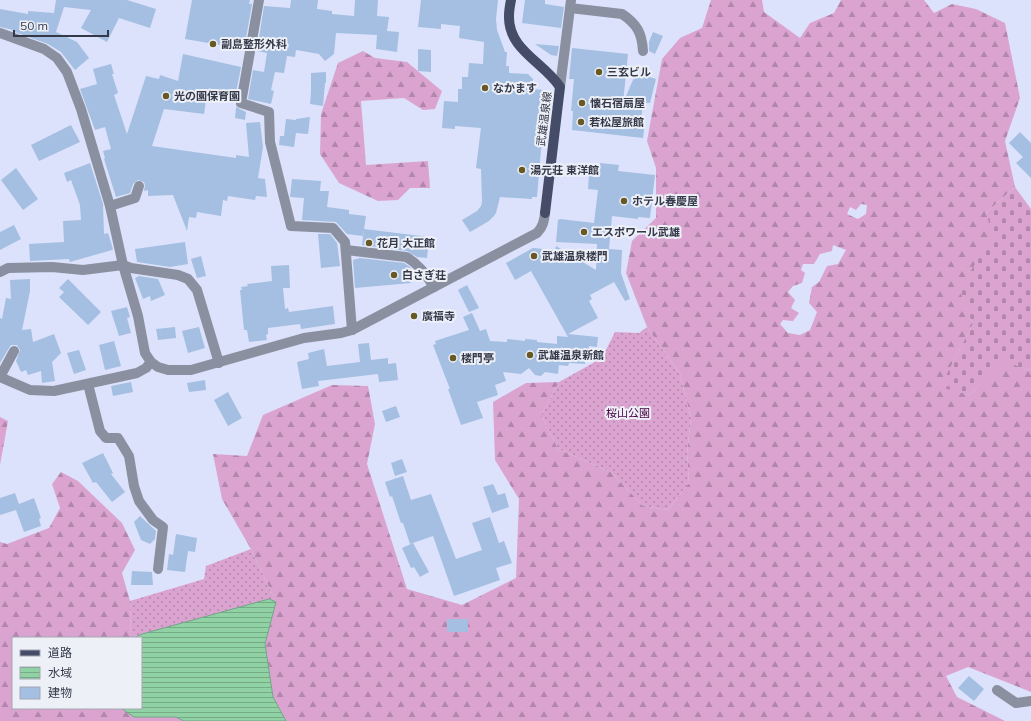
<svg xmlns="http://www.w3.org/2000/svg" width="1031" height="721" font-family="Mulish,'Noto Sans JP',sans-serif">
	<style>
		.grass { fill: url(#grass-dots) }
		.forest { fill: url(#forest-firs); fill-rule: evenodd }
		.cemetery { fill: url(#cemetery-stones) }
		.water { fill: url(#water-rules); stroke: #74a488 }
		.building { fill: #a4bfe1 }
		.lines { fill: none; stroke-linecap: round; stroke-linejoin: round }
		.minor { stroke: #8b90a0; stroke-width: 10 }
		.major { stroke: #454c68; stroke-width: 10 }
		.poi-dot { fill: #675825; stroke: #eef0f8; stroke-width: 1.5 }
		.labels { text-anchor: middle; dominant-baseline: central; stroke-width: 4; stroke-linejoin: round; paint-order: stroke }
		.poi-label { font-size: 11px; font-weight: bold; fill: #343848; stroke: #eef0f8; text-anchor: start }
		.street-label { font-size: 11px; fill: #343848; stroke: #eef0f8 }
		.park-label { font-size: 11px; fill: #490242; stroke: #eef0f8 }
	</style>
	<defs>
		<pattern id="grass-dots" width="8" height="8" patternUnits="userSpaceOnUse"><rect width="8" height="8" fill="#dba4d0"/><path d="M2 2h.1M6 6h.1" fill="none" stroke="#b287ab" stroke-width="1.8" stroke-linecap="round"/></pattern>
		<pattern id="forest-firs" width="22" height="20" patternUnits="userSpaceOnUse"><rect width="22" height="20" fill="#dba4d0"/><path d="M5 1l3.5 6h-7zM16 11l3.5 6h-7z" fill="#b287ab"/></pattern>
		<pattern id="cemetery-stones" width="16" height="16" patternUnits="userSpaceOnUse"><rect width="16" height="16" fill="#dba4d0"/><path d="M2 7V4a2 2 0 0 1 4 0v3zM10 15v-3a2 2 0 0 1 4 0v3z" fill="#b287ab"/></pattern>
		<pattern id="water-rules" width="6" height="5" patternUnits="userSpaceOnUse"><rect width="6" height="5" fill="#90d2a4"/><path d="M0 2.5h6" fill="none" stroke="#76ab88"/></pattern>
	</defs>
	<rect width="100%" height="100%" fill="#dce2fb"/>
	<g class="grass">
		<polygon points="647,327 680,374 691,418 687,453 689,483 668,510 643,506 611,472 558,449 541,415 559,382 602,358 615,332 639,333"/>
		<polygon points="251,549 276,602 269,599 131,638 130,601 204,579 206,566"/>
	</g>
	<g class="forest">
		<path d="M711,0H762L764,12L800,38L810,23L834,13L841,0H924L934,13L952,4L976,9L1005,23L1020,98L1005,141L1015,187L986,213L994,236L960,289L973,324L941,386L970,395L1003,360L1029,370L1031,369V692L968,667L946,676L957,697L1005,721H286L273,697L265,644L276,602L251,549L222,499L213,454L247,456L263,415L332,385L368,386L375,424L367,464L407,589L462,605L516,578L519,499L495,460L493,402L526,383L559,382L541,415L558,449L611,472L643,506L668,510L689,483L687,453L691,418L680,374L647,327L626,273L632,241L656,218V168L647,141L662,59L680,38L702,28ZM861,204L867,205L866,214L858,219L847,214L850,207L856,210ZM833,245L846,250L838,264L827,266L819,282L812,287L809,303L817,312L810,330L800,335L788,333L780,324L783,320L793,321L799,313L791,308L795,300L788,292L793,286L802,283L805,273L801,270L803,264H814L820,254L832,251Z"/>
		<polygon points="363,51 375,58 407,62 442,91 435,109 423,110 404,98 361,101 366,165 428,161 430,188 410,188 398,200 378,201 339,183 320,154 321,114 338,63"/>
		<polygon points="0,417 8,421 0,465"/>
		<polygon points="61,472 78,481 122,523 135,550 122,573 130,601 131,638 13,638 13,708 121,708 134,717 176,717 184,721 0,721 0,542 7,544 49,528 60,508 52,484"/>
	</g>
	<polygon class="cemetery" points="1015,187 1031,209 1031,369 1029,370 1003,361 970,395 940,387 973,324 959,289 993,236 986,213"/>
	<polygon class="water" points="269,599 276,602 265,644 273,697 286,721 184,721 176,717 134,717 121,708 141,708 141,638 134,638 142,634"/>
	<g class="building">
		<polygon points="56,0 127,0 156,9 150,28 119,18 107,42 81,28 91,10 64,7 56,32 77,42 89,58 75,70 61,52 48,44 12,31 13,30 0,27 0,9 28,14 28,11 54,13"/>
		<polygon points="192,0 250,0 249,4 252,4 244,49 185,39"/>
		<polygon points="291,0 318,0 317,9 332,11 332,14 354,16 355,0 378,0 377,16 389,17 387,31 399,32 397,52 376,49 377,35 336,33 334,54 325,61 319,54 296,50 295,57 287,56 284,73 275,72 271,90 274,91 271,104 248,99 253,70 264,72 267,53 257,51 264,6 290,8"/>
		<polygon points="421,0 498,0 496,19 497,30 505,52 507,52 506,66 509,66 509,73 528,74 533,79 533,89 544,90 540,138 542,138 537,197 532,197 532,199 500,197 496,213 493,217 489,221 470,232 462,220 477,211 481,206 482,202 481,169 476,168 481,128 455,126 455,129 442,128 444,101 458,102 458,89 462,89 462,77 468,77 469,63 483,64 484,42 459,38 460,26 441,24 441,29 418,27"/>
		<polygon points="525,0 545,0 545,4 564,7 561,28 522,23"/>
		<polygon points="653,32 663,36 655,54 649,51 649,42"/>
		<polygon points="535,44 559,46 557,56 551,55"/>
		<polygon points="572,48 628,54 623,103 636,73 656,79 650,103 643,103 641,122 645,122 643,138 572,130 573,111 571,111 574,79 569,79"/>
		<polygon points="418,49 431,50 431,72 418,71"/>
		<polygon points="183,54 241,67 235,98 207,93 204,114 164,109 152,146 236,158 236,155 249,157 246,123 260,122 263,147 258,178 265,179 267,197 256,196 255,200 228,196 227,201 223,200 221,216 197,212 196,218 189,217 187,231 173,195 148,196 148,190 144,191 145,185 144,182 138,180 133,184 130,193 116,197 104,159 105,158 103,151 111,149 105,127 95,130 80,89 97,84 93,69 111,64 114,74 112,74 118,93 114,95 127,134 146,76 159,79 160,75 178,81"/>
		<polygon points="326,72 326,83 325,83 323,106 310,104 311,92 311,73"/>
		<polygon points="236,107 246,112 245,120 235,118"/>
		<polygon points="310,117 308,134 296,133 294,147 279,145 280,136 284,136 286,119 296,120 296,119"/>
		<polygon points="71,125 80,142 39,161 31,145"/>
		<polygon points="1020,132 1031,143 1031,178 1016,163 1023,157 1009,143"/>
		<polygon points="90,163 103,204 104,234 108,233 113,249 112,250 70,262 69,259 30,261 29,244 64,242 63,221 81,220 80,205 71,180 67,182 64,173"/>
		<polygon points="600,163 619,165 618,171 655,175 650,218 638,217 638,219 612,216 609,249 622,250 621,273 630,299 625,301 614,282 590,295 592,299 589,301 598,318 568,334 598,337 597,347 589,346 588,356 585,356 585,364 569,363 568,366 559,365 558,374 545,372 541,376 535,375 529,368 521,374 503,372 506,381 495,385 498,395 477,402 483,418 461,425 448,389 450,389 433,345 436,344 435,341 469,330 463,317 472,313 480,331 486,329 490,341 507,342 507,339 525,341 525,339 537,340 537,342 557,344 557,336 568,337 531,271 515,280 506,263 533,248 555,250 556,246 596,270 597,244 556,242 558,220 560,219 594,223 598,190 588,189 589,174 598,175"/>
		<polygon points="16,168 38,199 23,210 1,180"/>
		<polygon points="292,179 321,181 320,191 329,191 327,207 349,210 349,214 366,216 363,236 347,234 336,222 302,220 304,198 290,197"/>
		<polygon points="14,225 21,239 0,250 0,232"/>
		<polygon points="364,229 429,237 427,258 417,257 407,251 362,245"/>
		<polygon points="318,234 330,234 337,243 340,266 321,268"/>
		<polygon points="185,242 188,264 170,267 137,262 135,249"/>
		<polygon points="201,256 206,276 197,278 191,259"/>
		<polygon points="360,258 404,263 410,267 411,283 355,288 353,260"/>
		<polygon points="289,265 290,288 283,288 285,309 288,308 289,312 333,306 335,324 301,329 300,324 268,328 268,334 266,335 267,340 249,342 247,330 244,330 240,290 242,290 241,287 248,286 247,284 272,281 271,266"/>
		<polygon points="139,276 158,279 165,295 151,301 150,296 143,299 135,278"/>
		<polygon points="30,279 30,291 22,330 31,329 33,342 54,334 61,353 52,362 55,381 42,383 41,371 28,375 26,370 21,372 16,361 20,350 17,345 11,345 9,348 0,363 0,318 2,319 6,298 11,299 10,280"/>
		<polygon points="68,279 101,312 88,325 59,297 64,292 59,288"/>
		<polygon points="467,285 479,308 469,312 458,290"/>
		<polygon points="127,307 130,317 127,318 131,333 119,336 111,311"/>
		<polygon points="175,327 176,338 158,340 156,329"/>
		<polygon points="199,327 205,348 188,353 182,331"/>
		<polygon points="114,341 121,366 105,370 99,345"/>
		<polygon points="369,343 371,360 388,358 388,364 396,363 398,380 379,382 378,374 318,381 319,386 302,389 297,362 309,359 308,353 324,349 327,366 360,362 358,344"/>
		<polygon points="79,350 86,370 74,374 67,353"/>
		<polygon points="205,380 206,390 189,392 187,383"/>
		<polygon points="131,382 133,392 113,396 111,386"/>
		<polygon points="228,392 242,418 228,426 214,400"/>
		<polygon points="396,406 400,417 386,422 382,411"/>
		<polygon points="103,453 113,473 111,474 125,492 112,502 96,482 93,483 82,463"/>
		<polygon points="402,459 407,472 395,476 391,463"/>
		<polygon points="403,476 411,500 431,494 456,559 482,550 472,523 490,517 499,543 504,541 512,563 496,568 500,580 454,596 433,536 410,544 403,523 401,523 392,496 390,497 385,482"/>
		<polygon points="493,484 498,495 505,493 509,507 492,513 483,487"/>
		<polygon points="15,493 19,504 34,498 41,518 39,519 41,526 24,532 16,510 0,515 0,498"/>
		<polygon points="140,516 156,531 155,539 150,544 141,540 134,522"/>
		<polygon points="176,534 197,538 195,552 188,551 185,572 167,570 169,554 173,555"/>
		<polygon points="413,543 429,572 420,577 414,567 411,568 402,548"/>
		<polygon points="132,571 152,572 153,585 131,585"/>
		<rect x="447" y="619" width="21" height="13"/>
		<polygon points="969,676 984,689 974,701 958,688"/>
	</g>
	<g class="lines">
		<g class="minor">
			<polyline points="259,0 241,103 269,112 270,142 291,226 333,228 345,242 352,330"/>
			<path d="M570,8L622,14C637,24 642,33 643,51"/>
			<path d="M0,33L44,49L57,58L67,72L81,109L110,206L123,265L138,316L145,353L151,362L158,367L168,370H191L304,338L341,333L352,330L537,233C543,227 544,221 545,213"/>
			<polyline points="560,87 571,0"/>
			<polyline points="110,206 135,198 139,186"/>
			<path d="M346,250L406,257C419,264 426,275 434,287"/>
			<polyline points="0,272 8,268 52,267 83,270 123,265 131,268 178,275 188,279 197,290 219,363"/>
			<polyline points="0,377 30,390 54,391 137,373 146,368 151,362"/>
			<polyline points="0,377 14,351"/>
			<polyline points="88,384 100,431 106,438 118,438 129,456 134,486 139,501 153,520 163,527 158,569"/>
			<polyline points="997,690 1016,703 1031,701"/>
		</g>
		<path class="major" d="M511,0C510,5 509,10 509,16C508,50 544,62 560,87L545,213"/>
	</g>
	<g class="poi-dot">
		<circle cx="213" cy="44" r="4"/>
		<circle cx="599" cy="72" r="4"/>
		<circle cx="485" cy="88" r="4"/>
		<circle cx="166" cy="96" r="4"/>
		<circle cx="582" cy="103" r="4"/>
		<circle cx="581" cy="122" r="4"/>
		<circle cx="522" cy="170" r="4"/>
		<circle cx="624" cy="201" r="4"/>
		<circle cx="584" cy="232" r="4"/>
		<circle cx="369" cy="243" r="4"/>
		<circle cx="534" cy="256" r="4"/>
		<circle cx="394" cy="275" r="4"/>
		<circle cx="414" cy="316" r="4"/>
		<circle cx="530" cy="355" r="4"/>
		<circle cx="453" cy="358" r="4"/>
	</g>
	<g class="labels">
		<g class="poi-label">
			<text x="221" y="44">副島整形外科</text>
			<text x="607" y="72">三玄ビル</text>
			<text x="493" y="88">なかます</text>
			<text x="174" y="96">光の園保育園</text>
			<text x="590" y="103">懐石宿扇屋</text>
			<text x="589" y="122">若松屋旅館</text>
			<text x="530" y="170">湯元荘 東洋館</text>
			<text x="632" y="201">ホテル春慶屋</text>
			<text x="592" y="232">エスポワール武雄</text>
			<text x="377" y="243">花月 大正館</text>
			<text x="542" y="256">武雄温泉楼門</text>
			<text x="402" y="275">白さぎ荘</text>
			<text x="422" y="316">廣福寺</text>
			<text x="538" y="355">武雄温泉新館</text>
			<text x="461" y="358">楼門亭</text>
		</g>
		<g class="street-label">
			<text transform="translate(544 119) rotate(-83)">武雄温泉線</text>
		</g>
		<g class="park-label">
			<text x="628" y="413">桜山公園</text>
		</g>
	</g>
	<rect x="12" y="637" width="130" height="72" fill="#eef0f8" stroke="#a4a6b2"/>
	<rect x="20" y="650" width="20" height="6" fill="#454c68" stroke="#a4a6b2"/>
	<text x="48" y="657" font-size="12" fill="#343848">道路</text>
	<rect x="20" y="667" width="20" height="12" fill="url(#water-rules)" stroke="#a4a6b2"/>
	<text x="48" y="677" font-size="12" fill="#343848">水域</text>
	<rect x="20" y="687" width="20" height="12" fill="#a4bfe1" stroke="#a4a6b2"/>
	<text x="48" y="697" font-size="12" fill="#343848">建物</text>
	<path d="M14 30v6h94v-6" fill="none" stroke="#343848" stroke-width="2"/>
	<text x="20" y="30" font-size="12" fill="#343848" stroke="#eef0f8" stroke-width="3" paint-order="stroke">50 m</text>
</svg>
